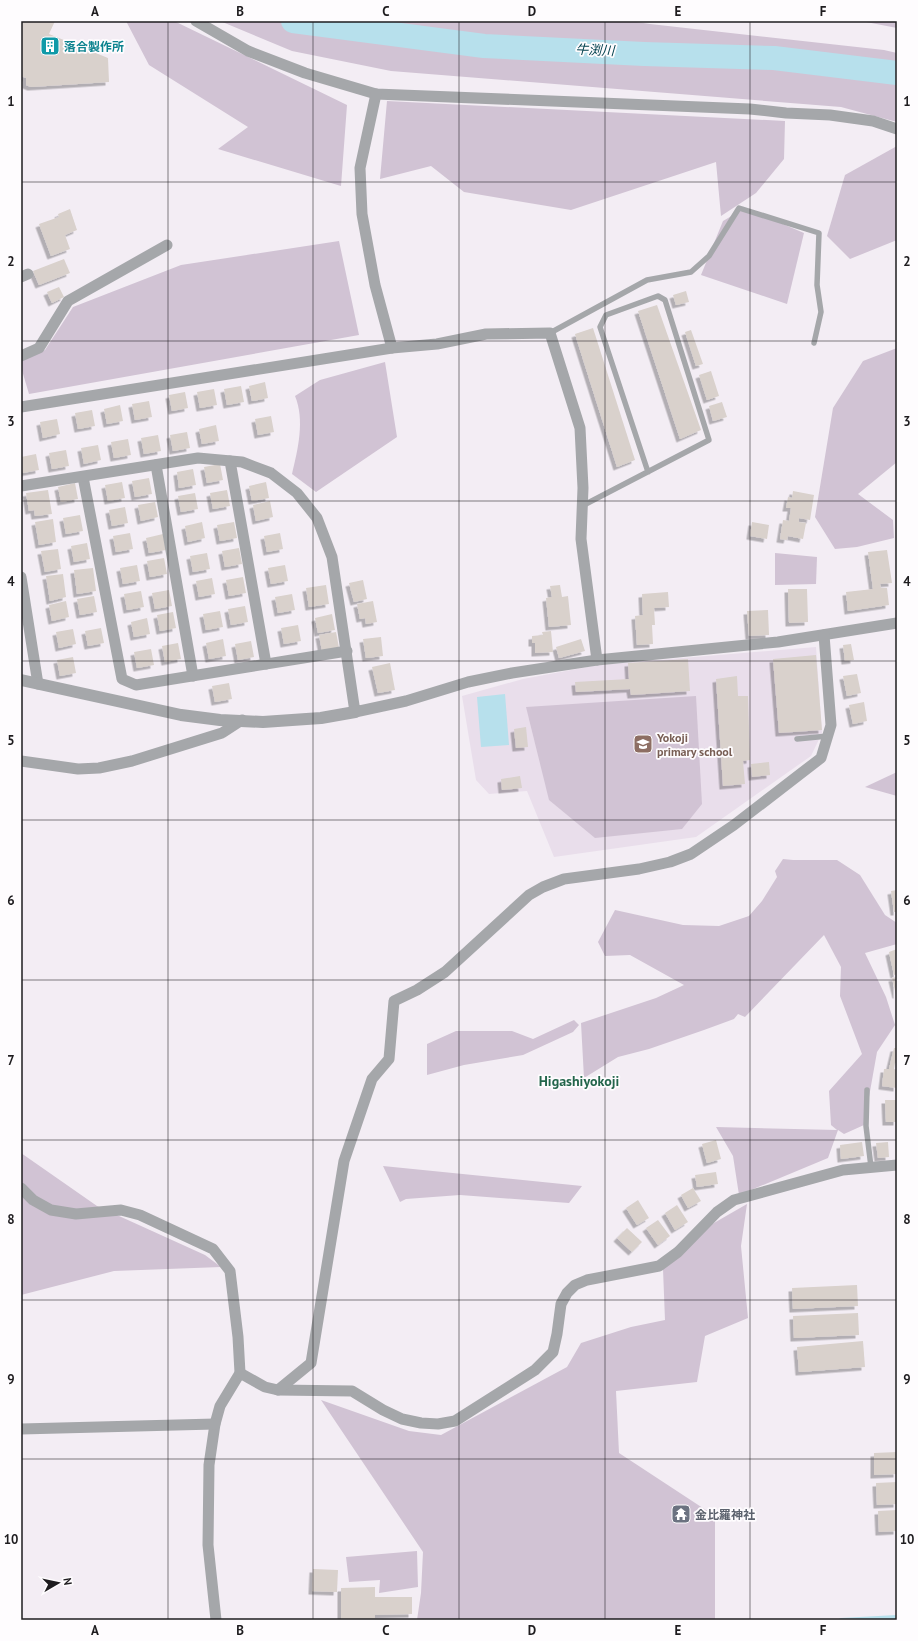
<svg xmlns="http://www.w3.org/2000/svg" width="918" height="1641" font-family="'PT Sans','Noto Sans JP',sans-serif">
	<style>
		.built { fill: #e9deeb }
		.green { fill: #d1c3d4 }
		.water { fill: #b7e0ec }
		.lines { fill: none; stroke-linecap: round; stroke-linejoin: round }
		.stream { stroke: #b7e0ec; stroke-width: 4 }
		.river { stroke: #b7e0ec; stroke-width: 24 }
		.building { fill: #d9d1cc; filter: url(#shadow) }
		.service { stroke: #a5a7aa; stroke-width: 5.5 }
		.minor { stroke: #a5a7aa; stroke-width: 11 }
		.tertiary { stroke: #a5a7aa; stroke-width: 12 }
		.grid { fill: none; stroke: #1e1c1f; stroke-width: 1; stroke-opacity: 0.55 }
		.labels { text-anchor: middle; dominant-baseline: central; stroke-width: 3.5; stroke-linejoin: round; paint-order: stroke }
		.culture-label { font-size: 12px; font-weight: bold; fill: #0d838f; stroke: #fefcfe; text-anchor: start }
		.education-label { font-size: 12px; font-weight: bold; fill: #785e54; stroke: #fefcfe; text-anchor: start }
		.worship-label { font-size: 12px; font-weight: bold; fill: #5b616d; stroke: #fefcfe; text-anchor: start }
		.water-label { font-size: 13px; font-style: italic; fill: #01404d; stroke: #fefcfe }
		.quarter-label { font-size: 14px; font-weight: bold; fill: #23654b; stroke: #fefcfe }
		.neatline { fill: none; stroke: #1e1c1f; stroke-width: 1.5 }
		.grid-label { font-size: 13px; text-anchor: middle; font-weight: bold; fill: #1e1c1f }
	</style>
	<defs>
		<filter id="shadow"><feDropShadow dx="-3.5" dy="3.5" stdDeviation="0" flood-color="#0004"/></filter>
	</defs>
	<rect width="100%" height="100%" fill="#f3edf4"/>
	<polygon class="built" points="816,647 822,733 811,756 696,837 554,857 527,791 489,794 476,780 462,696 523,679 598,665"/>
	<g class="green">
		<polygon points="126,21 174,21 347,105 341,186 218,149 248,127 149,65"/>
		<polygon points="220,21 630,21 650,24 884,50 897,53 897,122 841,107 391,71 292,51"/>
		<polygon points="861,21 897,21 897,28"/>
		<polygon points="387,101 785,121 784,159 756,193 721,216 716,162 571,210 464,192 431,166 380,179"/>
		<polygon points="897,146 897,240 850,259 827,236 845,175"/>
		<polygon points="745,208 804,233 787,304 701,275 723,221"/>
		<polygon points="339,241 359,335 29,394 21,367 21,360 45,350 73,307 181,265"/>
		<polygon points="897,348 897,462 858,494 893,520 894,538 857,547 835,549 815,517 833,408 863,361"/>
		<path d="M385,362L397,437L316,492L292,474C298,449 305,420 295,396L320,380Z"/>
		<polygon points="775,553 817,557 816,584 775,585"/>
		<polygon points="696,696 702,804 682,829 595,838 549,800 526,707"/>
		<polygon points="897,772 897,796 865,787"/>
		<polygon points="783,859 793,860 837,860 860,875 885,915 897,923 897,944 865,953 886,997 895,1025 877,1052 864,1125 844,1134 838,1130 828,1158 739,1195 733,1156 716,1127 837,1130 831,1125 829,1091 862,1054 840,996 841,967 824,935 745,1017 738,1014 734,1019 704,1030 649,1049 618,1057 584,1078 581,1023 656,998 684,985 630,955 605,956 598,942 615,910 683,925 719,926 749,916 762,901 777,877 775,871"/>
		<polygon points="574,1020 579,1025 573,1032 523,1055 464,1065 427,1075 427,1044 456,1031 512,1031 533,1039"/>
		<polygon points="21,1153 97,1206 205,1255 221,1267 114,1271 21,1295"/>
		<polygon points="383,1166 582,1186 569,1203 460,1195 406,1199 400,1202"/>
		<polygon points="747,1204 741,1246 748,1318 705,1336 697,1382 616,1391 619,1453 715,1516 715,1620 417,1620 421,1593 423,1552 321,1400 409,1431 441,1435 567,1367 581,1343 631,1327 665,1320 663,1269 700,1231"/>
		<polygon points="417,1551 418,1587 379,1593 380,1580 349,1582 346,1557"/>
	</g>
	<polygon class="water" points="505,694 509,745 481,747 477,697"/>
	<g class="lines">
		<polyline class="stream" points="841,1620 897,1617"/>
		<polyline class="river" points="293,21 484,46 644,54 774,58 897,73"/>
	</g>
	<g class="building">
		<polygon points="21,21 55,21 49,34 108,58 109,82 31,87 26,85 26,78 21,76"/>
		<polygon points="70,209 77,230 65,235 70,249 51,256 39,224 59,217 58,214"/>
		<polygon points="64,259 70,273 39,285 33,271"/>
		<polygon points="59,287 64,297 52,303 47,292"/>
		<polygon points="686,291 689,302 676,305 673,295"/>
		<polygon points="657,305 701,430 680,439 638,311"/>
		<polygon points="593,328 635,460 617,467 575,334"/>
		<polygon points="691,330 703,364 696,366 685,332"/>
		<polygon points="711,371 719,396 707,400 699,375"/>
		<polygon points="265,382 268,398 252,401 249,386"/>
		<polygon points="241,386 244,402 227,405 224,389"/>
		<polygon points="214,389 217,405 200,408 197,392"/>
		<polygon points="185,392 188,408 172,411 169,395"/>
		<polygon points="149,401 152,417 135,420 132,404"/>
		<polygon points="722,402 727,417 713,421 709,406"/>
		<polygon points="120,405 123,421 107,424 104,409"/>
		<polygon points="92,410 95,426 78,429 75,413"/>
		<polygon points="271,416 274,432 258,435 255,419"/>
		<polygon points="57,419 60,434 43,438 40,422"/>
		<polygon points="216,425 219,441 202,444 199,429"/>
		<polygon points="187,432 190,448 173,451 170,435"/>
		<polygon points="158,435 161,451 144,454 141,438"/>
		<polygon points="128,439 131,455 114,458 111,442"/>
		<polygon points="98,445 101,460 84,464 81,448"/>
		<polygon points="66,450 69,466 52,469 49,453"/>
		<polygon points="36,454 39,470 23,473 21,457"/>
		<polygon points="220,464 223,480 207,483 204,467"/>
		<polygon points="193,469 196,485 179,488 177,472"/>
		<polygon points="149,478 152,494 135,497 132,481"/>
		<polygon points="122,482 125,498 108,501 105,485"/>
		<polygon points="266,482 269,498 252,501 249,486"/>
		<polygon points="75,483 78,499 61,502 58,487"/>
		<polygon points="48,490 52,514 35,516 34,510 29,511 26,493"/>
		<polygon points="227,490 230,506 213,509 210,493"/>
		<polygon points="793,491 814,495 810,520 799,518 799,522 806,523 803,539 788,536 787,540 780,539 783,520 789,521 791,508 786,508 788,497 792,498"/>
		<polygon points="195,493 198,509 181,512 178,496"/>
		<polygon points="270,501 273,517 256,521 253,505"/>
		<polygon points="155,502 158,517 141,521 138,505"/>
		<polygon points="125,507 128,523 112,526 109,510"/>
		<polygon points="80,515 83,531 66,534 63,518"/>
		<polygon points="53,519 56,542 39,545 35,522"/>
		<polygon points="202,522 205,538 188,542 185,526"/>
		<polygon points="234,522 237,538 220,541 217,525"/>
		<polygon points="752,522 769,525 767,539 750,536"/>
		<polygon points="130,533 133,549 116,552 113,536"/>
		<polygon points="280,533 283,549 267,552 264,536"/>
		<polygon points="163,534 166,550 149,553 146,538"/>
		<polygon points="87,543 90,559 74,562 71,546"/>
		<polygon points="239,548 242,564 225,567 222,551"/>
		<polygon points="58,549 61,569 45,572 41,551"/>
		<polygon points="887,550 892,583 880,584 881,588 887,588 889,605 848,611 846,592 873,589 868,552"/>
		<polygon points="207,553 210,569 193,572 190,556"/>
		<polygon points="164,558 167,574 150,577 147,561"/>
		<polygon points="137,565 140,581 123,584 120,568"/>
		<polygon points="285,565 288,581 271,584 268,568"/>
		<polygon points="93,568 96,591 77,594 74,570"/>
		<polygon points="63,574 66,597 50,601 46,576"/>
		<polygon points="243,577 246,593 229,596 226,580"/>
		<polygon points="212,578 215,594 199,597 196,581"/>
		<polygon points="363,580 367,599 354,602 349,583"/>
		<polygon points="326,585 329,604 309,607 306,588"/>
		<polygon points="560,585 562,597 568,596 571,625 549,627 546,598 552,597 550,586"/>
		<polygon points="788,589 807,589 808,622 789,623"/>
		<polygon points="169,590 172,606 155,609 152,593"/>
		<polygon points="141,591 144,607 127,610 124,594"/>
		<polygon points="668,592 669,607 654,608 655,625 652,625 653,644 637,645 635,616 643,615 642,594"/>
		<polygon points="292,594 295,610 278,613 275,597"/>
		<polygon points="94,596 97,612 80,615 77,599"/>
		<polygon points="66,601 69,617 52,621 49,605"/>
		<polygon points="373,601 377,622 366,624 365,618 360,619 357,604"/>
		<polygon points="245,606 248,622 231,625 228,609"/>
		<polygon points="768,610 769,635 749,636 747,611"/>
		<polygon points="220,611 223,627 206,630 203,614"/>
		<polygon points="173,612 176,628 160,631 157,615"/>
		<polygon points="332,614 335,630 318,633 315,618"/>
		<polygon points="147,618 150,634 134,637 131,622"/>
		<polygon points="298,625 301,641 284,644 281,628"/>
		<polygon points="101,628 104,643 88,646 85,631"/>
		<polygon points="73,629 76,644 59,648 56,632"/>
		<polygon points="551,631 553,652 535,653 535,643 532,643 532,636 543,635 542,632"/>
		<polygon points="336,632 339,648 322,651 319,635"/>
		<polygon points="381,637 383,656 366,658 363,639"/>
		<polygon points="223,639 226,656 209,659 206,643"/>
		<polygon points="581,639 585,651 559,658 556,647"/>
		<polygon points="251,641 254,657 238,660 235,644"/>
		<polygon points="178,643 181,659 165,662 162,646"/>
		<polygon points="851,644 854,660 845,661 843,645"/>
		<polygon points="151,649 154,665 137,668 134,652"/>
		<polygon points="816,655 822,730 779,733 773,659"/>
		<polygon points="73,657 76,673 60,676 57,660"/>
		<polygon points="688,659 690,691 631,695 630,689 576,692 575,682 629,679 628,663"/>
		<polygon points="390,663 395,690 378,693 372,667"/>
		<polygon points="857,674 861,693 847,696 843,676"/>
		<polygon points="737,676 738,696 748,696 750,760 743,761 745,784 723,786 716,679"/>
		<polygon points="229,683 232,699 215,702 212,686"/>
		<polygon points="864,702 867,721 853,724 849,705"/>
		<polygon points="526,727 528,747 516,748 514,729"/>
		<polygon points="769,762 770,775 752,777 751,764"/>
		<polygon points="520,776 522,788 502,790 501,779"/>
		<polygon points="897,890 897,912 894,912 891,891"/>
		<polygon points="897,949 897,974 894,975 889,952"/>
		<polygon points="897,977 897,995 896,995 892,978"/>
		<polygon points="894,1048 897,1048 897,1064 895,1063 894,1069 897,1070 897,1088 882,1086 884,1069 889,1069"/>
		<polygon points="885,1100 897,1100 897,1122 886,1122"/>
		<polygon points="716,1140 721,1159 707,1163 702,1144"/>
		<polygon points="862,1142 864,1156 841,1159 840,1145"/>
		<polygon points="888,1142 889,1157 878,1158 876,1143"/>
		<polygon points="716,1172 718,1184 697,1187 695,1175"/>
		<polygon points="693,1188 701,1201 688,1208 681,1195"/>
		<polygon points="638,1200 649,1218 637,1225 626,1208"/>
		<polygon points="677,1205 688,1222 675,1230 665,1213"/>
		<polygon points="658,1220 670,1236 658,1245 646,1228"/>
		<polygon points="627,1228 642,1242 632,1252 617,1238"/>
		<polygon points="857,1285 858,1306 793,1309 792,1288"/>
		<polygon points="858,1313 859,1335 794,1338 793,1316"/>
		<polygon points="863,1341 865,1367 799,1372 797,1347"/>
		<polygon points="897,1452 897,1474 874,1475 874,1453"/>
		<polygon points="897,1482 897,1504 877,1505 876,1483"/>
		<polygon points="897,1510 897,1531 879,1532 878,1511"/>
		<polygon points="313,1569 338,1570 337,1592 312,1591"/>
		<polygon points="375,1587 375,1597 412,1597 412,1614 375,1615 375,1620 341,1620 341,1588"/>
	</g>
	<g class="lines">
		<g class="service">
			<polyline points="550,333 647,280 691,272 709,256 739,208 819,233 817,285 821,312 814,343"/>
			<polyline points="582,506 709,440 665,300 658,296 606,315 600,327 648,472"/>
			<polyline points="797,739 828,736"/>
			<polyline points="867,1090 866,1126 871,1167"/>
		</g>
		<g class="minor">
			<polyline points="196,21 248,51 305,73 376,94 750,109 786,113 830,115 873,121 897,129"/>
			<polyline points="376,94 360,168 362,214 375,285 392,348"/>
			<polyline points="21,277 28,274"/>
			<polyline points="21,356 39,348 68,301 167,245"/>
			<polyline points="21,407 392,348 437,344 486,334 550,333 580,428 583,488 581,539 597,660"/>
			<polyline points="230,461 266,664"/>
			<polyline points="156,465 193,676"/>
			<polyline points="83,477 122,679 136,685 347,651"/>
			<polyline points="21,486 198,458 242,462 271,473 297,493 317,518 332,557 355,712 406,701 468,682 512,673 597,660 778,642 897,623"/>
			<polyline points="21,577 38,684"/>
			<polyline points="21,761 78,769 99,768 132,761 222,733 242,720"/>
			<polyline points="21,1188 33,1200 51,1210 76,1214 121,1210 140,1215 213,1249 230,1271 238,1337 240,1373 220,1406 215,1424 209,1465 208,1545 216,1620"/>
			<polyline points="240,1373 265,1387 278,1390 352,1391 383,1410 402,1419 421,1423 438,1424 455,1421 535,1370 553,1352 557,1334 561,1304 567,1293 575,1285 587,1280 659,1266 678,1252 717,1212 734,1200 843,1170 897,1165"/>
			<polyline points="278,1390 311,1363 344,1161 372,1079 389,1059 394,1001 417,990 445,972 529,895 543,887 564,879 639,869 670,862 691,854 734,825 821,758 831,725 824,635"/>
			<polyline points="21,1429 215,1424"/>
		</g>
		<polyline class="tertiary" points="21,680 181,715 220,720 263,722 321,718 355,712"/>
	</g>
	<path class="grid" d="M168,21V1620M313,21V1620M459,21V1620M605,21V1620M750,21V1620M21,182H897M21,341H897M21,501H897M21,661H897M21,820H897M21,980H897M21,1140H897M21,1300H897M21,1459H897"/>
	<defs>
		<symbol id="building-square" viewBox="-11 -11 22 22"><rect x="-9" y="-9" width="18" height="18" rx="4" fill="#0f9aa8" stroke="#fefcfe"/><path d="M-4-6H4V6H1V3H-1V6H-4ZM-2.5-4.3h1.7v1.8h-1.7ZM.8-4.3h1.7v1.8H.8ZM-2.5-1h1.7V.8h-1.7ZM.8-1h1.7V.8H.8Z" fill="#fff"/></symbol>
		<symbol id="school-square" viewBox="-11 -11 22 22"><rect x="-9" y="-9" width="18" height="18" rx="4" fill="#8d6e63" stroke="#fefcfe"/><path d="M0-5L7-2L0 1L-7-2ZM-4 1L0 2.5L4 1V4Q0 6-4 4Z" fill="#fff"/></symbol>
		<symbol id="temple-square" viewBox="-11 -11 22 22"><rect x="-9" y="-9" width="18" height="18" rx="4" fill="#6b7280" stroke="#fefcfe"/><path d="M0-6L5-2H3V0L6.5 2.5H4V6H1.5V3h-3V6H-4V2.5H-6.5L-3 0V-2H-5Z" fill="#fff"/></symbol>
	</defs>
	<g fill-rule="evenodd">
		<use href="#building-square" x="39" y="35" width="22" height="22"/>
		<use href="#school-square" x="632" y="733" width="22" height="22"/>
		<use href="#temple-square" x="670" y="1503" width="22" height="22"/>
	</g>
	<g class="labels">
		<g class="culture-label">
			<text x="64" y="46">落合製作所</text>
		</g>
		<g class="education-label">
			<text x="657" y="737">Yokoji<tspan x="657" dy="14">primary school</tspan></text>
		</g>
		<g class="worship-label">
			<text x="695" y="1514">金比羅神社</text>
		</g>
		<g class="water-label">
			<text transform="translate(595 50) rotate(2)">牛渕川</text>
		</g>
		<g class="quarter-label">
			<text x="579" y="1081">Higashiyokoji</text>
		</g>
	</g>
	<rect width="918" height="1641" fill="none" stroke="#fefcfe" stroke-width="44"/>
	<g transform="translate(58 1583) rotate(81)" stroke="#fefcfe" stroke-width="3" paint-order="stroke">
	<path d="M0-3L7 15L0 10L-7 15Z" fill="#1e1c1f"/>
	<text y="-6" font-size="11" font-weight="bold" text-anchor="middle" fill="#1e1c1f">N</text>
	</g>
	<rect x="22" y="22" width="874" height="1597" class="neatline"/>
	<g class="grid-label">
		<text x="95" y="16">A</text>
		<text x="240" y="16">B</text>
		<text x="386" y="16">C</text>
		<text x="532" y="16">D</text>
		<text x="678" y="16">E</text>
		<text x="823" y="16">F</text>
		<text x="11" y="106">1</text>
		<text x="907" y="106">1</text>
		<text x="11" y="266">2</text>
		<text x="907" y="266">2</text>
		<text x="11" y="426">3</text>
		<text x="907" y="426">3</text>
		<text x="11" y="586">4</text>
		<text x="907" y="586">4</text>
		<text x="11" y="745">5</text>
		<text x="907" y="745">5</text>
		<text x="11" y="905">6</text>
		<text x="907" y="905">6</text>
		<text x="11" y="1065">7</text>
		<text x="907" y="1065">7</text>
		<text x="11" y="1224">8</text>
		<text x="907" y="1224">8</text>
		<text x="11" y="1384">9</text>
		<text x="907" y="1384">9</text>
		<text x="11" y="1544">10</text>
		<text x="907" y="1544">10</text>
		<text x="95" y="1635">A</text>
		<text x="240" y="1635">B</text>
		<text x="386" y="1635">C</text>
		<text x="532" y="1635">D</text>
		<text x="678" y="1635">E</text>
		<text x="823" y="1635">F</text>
	</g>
</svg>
